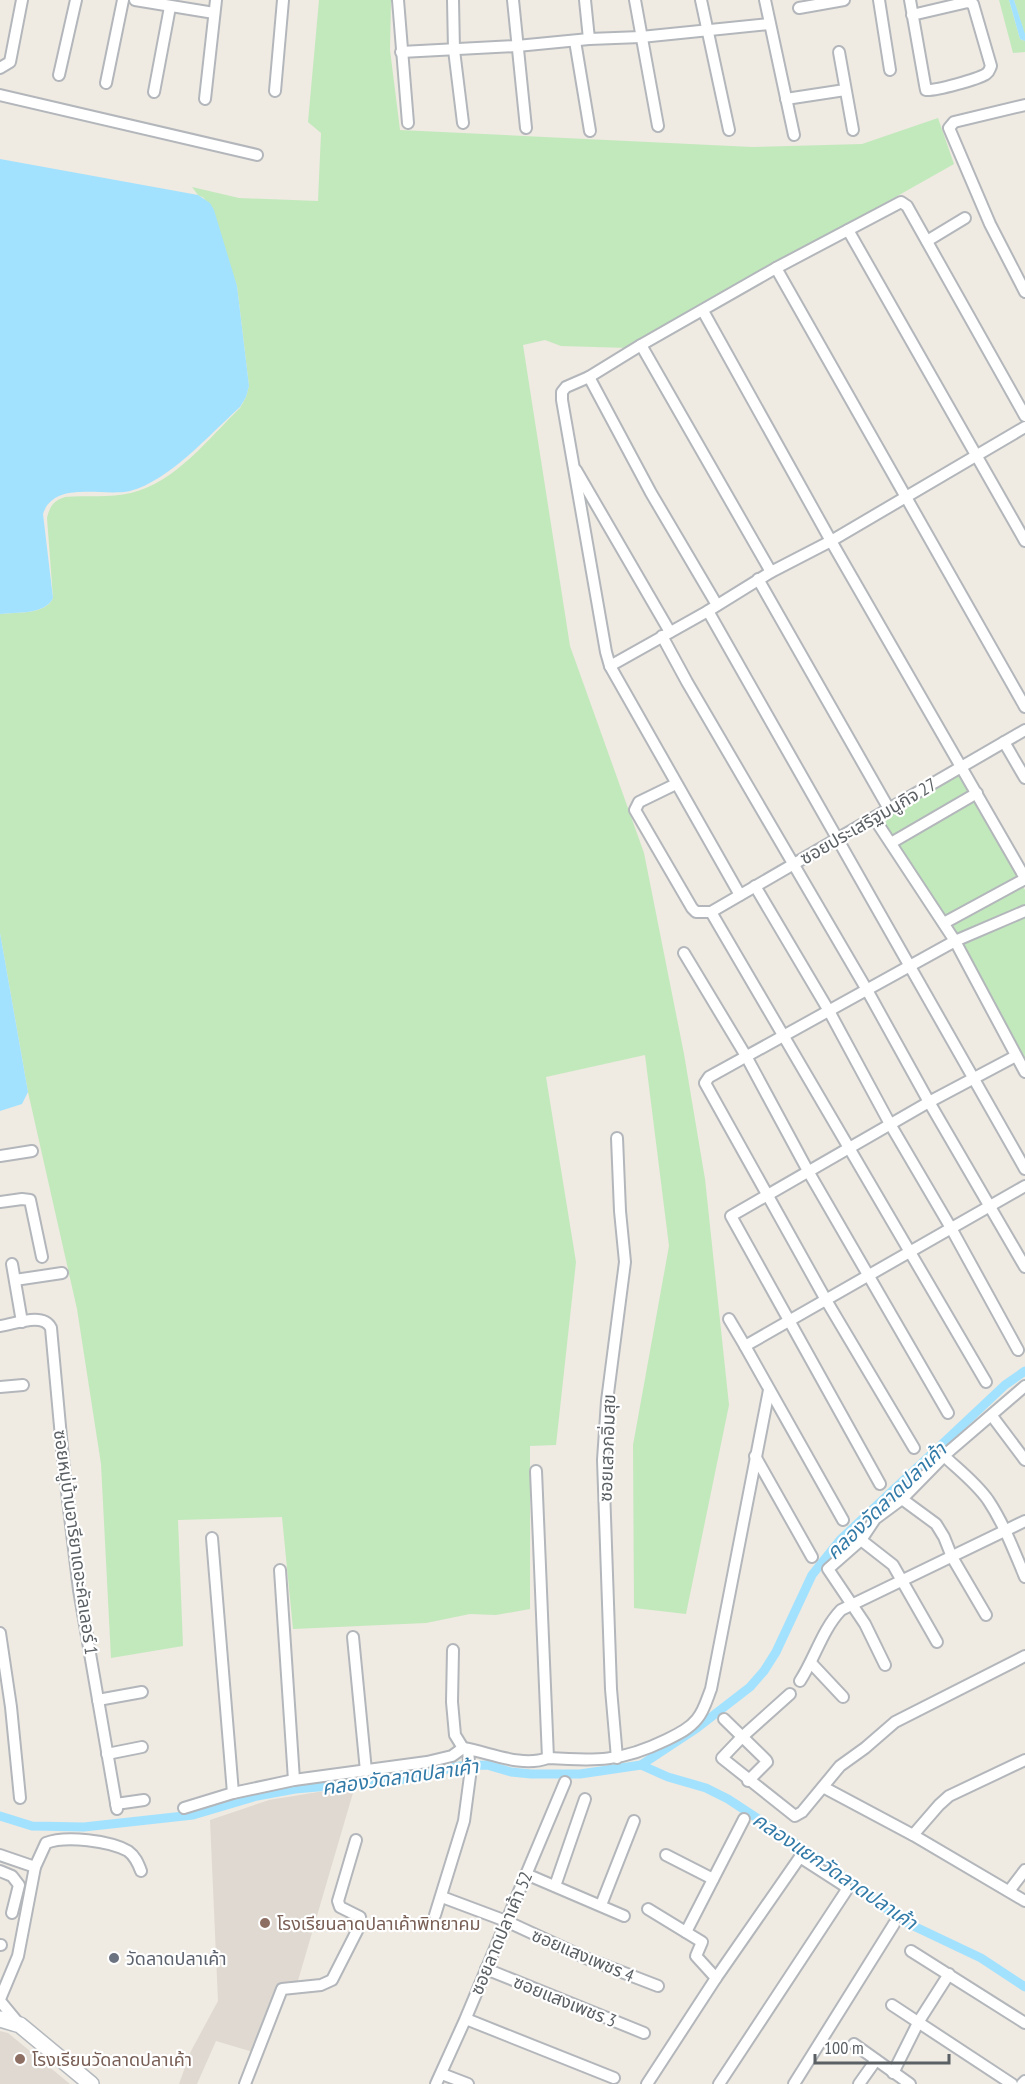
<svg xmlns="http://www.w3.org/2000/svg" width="1025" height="2084" font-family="'PT Sans Narrow','Noto Sans Thai',sans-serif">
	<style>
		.education { fill: #dfd9d1 }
		.green { fill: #c2e9bc }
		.water { fill: #a2e2ff }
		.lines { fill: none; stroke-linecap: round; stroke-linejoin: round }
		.canal { stroke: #a2e2ff; stroke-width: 9 }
		.minor-casing { stroke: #b3b7bb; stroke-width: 14 }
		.secondary-casing { stroke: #b4b9be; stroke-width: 18 }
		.minor { stroke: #fff; stroke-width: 10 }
		.secondary { stroke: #fff; stroke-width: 15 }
		.education-dot { fill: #8d6e63; stroke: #fff; stroke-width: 2 }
		.worship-dot { fill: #6b7280; stroke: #fff; stroke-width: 2 }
		.labels { text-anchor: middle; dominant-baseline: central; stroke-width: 4.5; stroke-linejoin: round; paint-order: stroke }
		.street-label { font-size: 18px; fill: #5b6064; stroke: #fff }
		.education-label { font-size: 18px; fill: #785e54; stroke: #fff; text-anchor: start }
		.worship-label { font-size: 18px; fill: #5b616d; stroke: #fff; text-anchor: start }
		.water-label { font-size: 20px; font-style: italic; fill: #327aa7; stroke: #fff }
	</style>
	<rect width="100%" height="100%" fill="#efeae2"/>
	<g class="education">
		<polygon points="355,1786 297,1984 279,1985 253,2052 216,2041 197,2084 179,2084 191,2051 218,2001 210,1820 269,1800"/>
		<polygon points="0,2031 8,2033 70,2084 0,2084"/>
	</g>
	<g class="green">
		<path d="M319,0H391L390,50L400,130L752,147L862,144L938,118L954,164L628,348L561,346L545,340L523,345L570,646L644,853L684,1054L705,1179L729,1405L686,1614L634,1608L633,1445L669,1246L645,1055L546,1077L576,1262L556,1445L530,1446V1609L496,1615L470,1614L426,1623L293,1629L282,1517L178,1520L183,1646L111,1658L101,1464L77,1309L28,1092L0,933V614C16,612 46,615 53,598L47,518C50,506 53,501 65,497C86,495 110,498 131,493C176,482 208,439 240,408L246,397L249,386L237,286L204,198L198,195L192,187L239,198L318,201L321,133L308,122Z"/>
		<polygon points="999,0 1009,0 1020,39 1025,41 1025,52 1013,53"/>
		<polygon points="1014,0 1025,0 1025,34 1024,33"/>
		<polygon points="960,773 1025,890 1025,1077 879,820"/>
	</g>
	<g class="water">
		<polygon points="1009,0 1014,0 1025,34 1025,41 1020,39"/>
		<path d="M0,159L198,195L210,203L214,210L237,286L249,386L246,397L240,407C210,434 169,481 130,491C103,497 54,480 43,514L53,598C45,615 16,612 0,614Z"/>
		<polygon points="0,933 28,1092 22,1104 0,1111"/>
	</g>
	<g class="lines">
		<g class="canal">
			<polyline points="641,1765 668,1777 706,1788 728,1799 819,1859 903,1921 981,1958 1025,1987"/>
			<polyline points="0,1816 32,1826 84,1827 193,1815 257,1796 295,1789 408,1779 459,1766 487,1765 511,1772 531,1774 580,1774 641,1765 697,1728 750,1687 764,1671 776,1652 812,1575 840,1540 1005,1385 1025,1371"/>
		</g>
		<defs>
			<g id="minor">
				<polyline points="135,0 214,13"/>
				<polyline points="398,0 408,123"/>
				<polyline points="453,0 454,50 463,123"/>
				<polyline points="513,0 526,128"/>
				<polyline points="585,0 589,39"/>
				<polyline points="635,0 658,126"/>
				<polyline points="701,0 729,130"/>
				<polyline points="765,0 794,135"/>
				<polyline points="879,0 890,70"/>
				<path d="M910,0L925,85L926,90C936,91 978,79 986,74C990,71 989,70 991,66L973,4L968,2L912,15"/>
				<polyline points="799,8 844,0"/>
				<polyline points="575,41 590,131"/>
				<polyline points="401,52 517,46 589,39 641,37 769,24"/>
				<polyline points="839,52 853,130"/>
				<polyline points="0,68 10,62 22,0"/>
				<polyline points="59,75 76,0"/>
				<polyline points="106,83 123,0"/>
				<polyline points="275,91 283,0"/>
				<polyline points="154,92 170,7"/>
				<polyline points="0,95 257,155"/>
				<polyline points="205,99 216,0"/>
				<polyline points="786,99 845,90"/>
				<polyline points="1025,105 954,122 949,128 990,224 1025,292"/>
				<polyline points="848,230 1025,541"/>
				<polyline points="927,241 965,218"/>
				<polyline points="776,268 1025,707"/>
				<polyline points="703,311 831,541 1025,878"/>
				<polyline points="641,345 771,572"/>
				<polyline points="589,377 651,493 717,605"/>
				<polyline points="576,470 670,632"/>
				<polyline points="758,579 889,809"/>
				<path d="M708,611C815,797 919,984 1025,1169"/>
				<polyline points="662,636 687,682 867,990 929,1102 1025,1267"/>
				<polyline points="610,666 708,611 771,572 831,541 1025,427"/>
				<polyline points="1004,742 1025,778"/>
				<polyline points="676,784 639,802 635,810 692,908 696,912 711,912 1025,730"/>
				<polyline points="874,818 955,941 1025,1072"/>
				<polyline points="891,843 977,793"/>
				<polyline points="755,886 829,1011 890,1124 951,1228 1018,1350"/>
				<polyline points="740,895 610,666 606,652 562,400 562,392 566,387 589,377 641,345 776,268 901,202 907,206 1025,416"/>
				<polyline points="711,912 986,1382"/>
				<polyline points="944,923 1025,879"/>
				<polyline points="684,953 746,1056 808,1171 948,1413"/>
				<polyline points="617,1138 620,1211 625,1262 607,1401 603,1460 611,1689 617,1758"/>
				<polyline points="0,1156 32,1151"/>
				<polyline points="0,1202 22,1199 30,1200 42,1257"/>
				<polyline points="12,1264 22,1322"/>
				<polyline points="15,1280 62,1273"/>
				<polyline points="729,1319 745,1346"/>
				<path d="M0,1326C15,1324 43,1312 51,1328L63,1459L79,1590L117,1809"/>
				<polyline points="0,1387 23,1385"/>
				<polyline points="992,1416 1025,1460"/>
				<polyline points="914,1448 826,1300 705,1083 709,1077 955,941 1025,911"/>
				<polyline points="755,1456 812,1557"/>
				<path d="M944,1456C959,1470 976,1483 988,1500C1004,1524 1014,1551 1025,1577"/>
				<polyline points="536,1471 548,1758"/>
				<polyline points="880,1484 731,1216 929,1102 1016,1056"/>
				<polyline points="902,1499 936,1524 944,1537 952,1557 986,1615"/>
				<polyline points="843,1520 745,1346 1025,1186"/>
				<polyline points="212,1538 233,1793"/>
				<polyline points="861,1540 893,1565 937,1642"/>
				<polyline points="280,1570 294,1780"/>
				<polyline points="0,1633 11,1707 20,1798"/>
				<polyline points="353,1637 366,1771"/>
				<polyline points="453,1650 452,1702 455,1735 463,1748"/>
				<polyline points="812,1664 843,1697"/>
				<polyline points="885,1665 865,1624 828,1569 861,1540 875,1519 902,1499 947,1453 1025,1386"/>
				<path d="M800,1681C815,1658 822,1630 841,1610L1025,1521"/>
				<polyline points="790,1694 742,1737 722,1758 795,1816 802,1812 840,1766 865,1748 895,1722 1025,1656"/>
				<polyline points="98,1700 142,1692"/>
				<polyline points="724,1719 766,1760 767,1762 748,1781"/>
				<polyline points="107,1754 142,1747"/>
				<polyline points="823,1787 913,1835 1025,1901"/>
				<polyline points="116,1804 144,1800"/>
				<path d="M184,1808L233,1793L294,1780L427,1762L452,1756L463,1748C489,1752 521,1768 548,1758C596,1761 621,1762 666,1740C678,1734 689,1729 697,1719C704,1711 707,1699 711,1689L769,1390"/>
				<polyline points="913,1835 939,1805 949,1796 1025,1760"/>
				<polyline points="0,1855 35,1867"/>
				<polyline points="666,1855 713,1879"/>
				<polyline points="0,1871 12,1876 19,1885 12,1913"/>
				<polyline points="526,1874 624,1916"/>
				<polyline points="555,1886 585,1799"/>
				<polyline points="1009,1891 1025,1870"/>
				<polyline points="442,1897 506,1921 588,1959 658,1986"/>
				<polyline points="601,1905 634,1821"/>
				<polyline points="648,1909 702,1942 696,1956 716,1978"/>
				<polyline points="435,1915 464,1821 470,1776 468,1749"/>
				<polyline points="686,1932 744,1819"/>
				<polyline points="0,1945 1,1945"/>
				<polyline points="911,1951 1025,2023"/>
				<polyline points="486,1969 644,2033"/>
				<path d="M0,1999L18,1956L35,1867L46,1843C66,1835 110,1841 128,1851C135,1856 138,1863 141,1871"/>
				<polyline points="0,2001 19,2024"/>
				<polyline points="892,2005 1012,2084"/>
				<polyline points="466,2019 614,2078"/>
				<polyline points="854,2044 910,2084"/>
				<polyline points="893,2073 919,2021 949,1974"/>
				<polyline points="442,2074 468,2084"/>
				<polyline points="245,2084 282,1989 321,1985 332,1980 361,1923 360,1917 340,1907 338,1901 356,1840"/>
				<polyline points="436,2084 465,2020 565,1782"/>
				<polyline points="647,2084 716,1978 800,1857 845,1886 846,1891 719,2084"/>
				<polyline points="794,2084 894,1924"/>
				<polyline points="859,2084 876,2060"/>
				<polyline points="1022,2084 1025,2081"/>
			</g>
			<polyline id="secondary" points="0,2019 20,2025 91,2084"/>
		</defs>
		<use href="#minor" class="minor-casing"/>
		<use href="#secondary" class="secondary-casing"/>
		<use href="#minor" class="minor"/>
		<use href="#secondary" class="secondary"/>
	</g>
	<g class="education-dot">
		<circle cx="265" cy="1923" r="6"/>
		<circle cx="20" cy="2059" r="6"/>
	</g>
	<circle class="worship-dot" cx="114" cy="1958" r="6"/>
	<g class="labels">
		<g class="street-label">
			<text transform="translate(868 821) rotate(-30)">ซอยประเสริฐมนูกิจ 27</text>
			<text transform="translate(607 1448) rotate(-88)">ซอยเสวกอิ่มสุข</text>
			<text transform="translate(76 1542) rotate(82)">ซอยหมู่บ้านอารียาเดอะคัลเลอร์ 1</text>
			<text transform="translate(501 1933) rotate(-67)">ซอยลาดปลาเค้า 52</text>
			<text transform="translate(583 1955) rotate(23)">ซอยแสงเพชร 4</text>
			<text transform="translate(565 2001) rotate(22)">ซอยแสงเพชร 3</text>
		</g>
		<g class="education-label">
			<text x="277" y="1923">โรงเรียนลาดปลาเค้าพิทยาคม</text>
			<text x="32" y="2059">โรงเรียนวัดลาดปลาเค้า</text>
		</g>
		<g class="worship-label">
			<text x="126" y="1958">วัดลาดปลาเค้า</text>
		</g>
		<g class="water-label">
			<text transform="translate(886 1501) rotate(-44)">คลองวัดลาดปลาเค้า</text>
			<text transform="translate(400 1777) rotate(-8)">คลองวัดลาดปลาเค้า</text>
			<text transform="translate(835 1871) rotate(34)">คลองแยกวัดลาดปลาเค้า</text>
		</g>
	</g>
	<path d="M815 2054v9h134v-9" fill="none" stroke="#5b6064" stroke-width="3"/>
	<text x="824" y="2054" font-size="18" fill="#5b6064" stroke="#ffffff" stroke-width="4.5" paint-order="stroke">100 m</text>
</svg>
